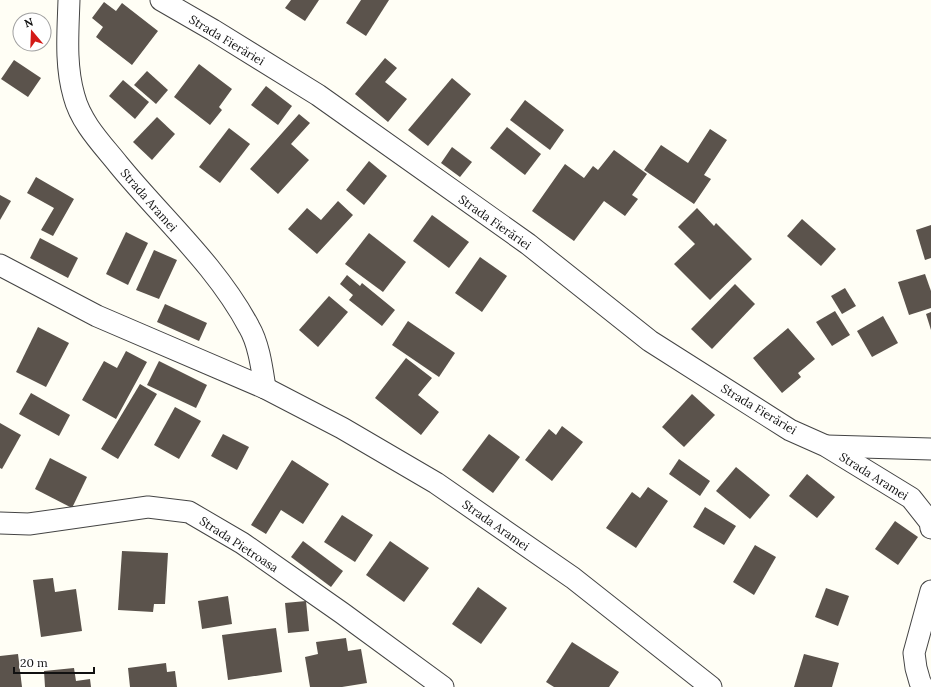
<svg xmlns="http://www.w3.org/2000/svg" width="931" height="687" font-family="Lora,serif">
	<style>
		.building { fill: #5b534c }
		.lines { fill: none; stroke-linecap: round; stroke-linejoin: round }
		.street-casing { stroke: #444; stroke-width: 23 }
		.street { stroke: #fff; stroke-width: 21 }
		.labels { text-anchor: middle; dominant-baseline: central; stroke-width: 4; stroke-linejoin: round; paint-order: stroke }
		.street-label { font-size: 12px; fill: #111; stroke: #fff }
	</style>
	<rect width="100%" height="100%" fill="#fffef5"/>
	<g class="building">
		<polygon points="291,0 319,0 305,21 285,8"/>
		<polygon points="361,0 389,0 366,36 346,23"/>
		<polygon points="104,2 116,11 122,3 158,31 132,65 96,37 103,27 92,18"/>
		<polygon points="385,58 397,68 385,82 407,99 388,122 355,94"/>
		<polygon points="14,60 41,78 28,97 1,79"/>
		<polygon points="199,64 232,89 219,107 222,110 210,125 174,97"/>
		<polygon points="147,71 168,90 156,104 134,85"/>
		<polygon points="452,78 471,94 428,146 408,130"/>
		<polygon points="123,80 149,102 135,119 109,96"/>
		<polygon points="266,86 292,106 278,125 251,105"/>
		<polygon points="525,100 564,130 550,150 510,120"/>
		<polygon points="299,114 310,123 291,144 309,160 278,194 250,169"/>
		<polygon points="157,117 175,134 152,160 133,142"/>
		<polygon points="507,127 541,154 525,175 490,148"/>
		<polygon points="229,128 250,144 220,183 199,167"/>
		<polygon points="710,129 727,140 704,175 711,179 694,204 644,170 661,145 688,163"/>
		<polygon points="452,147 472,162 460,177 441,163"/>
		<polygon points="614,150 647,174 632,195 638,199 625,216 604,201 574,241 532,211 565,164 584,178 593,166 598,170"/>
		<polygon points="369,161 387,176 364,205 346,190"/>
		<polygon points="36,177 74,199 53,236 41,230 54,208 27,193"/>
		<polygon points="0,195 11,201 0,220"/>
		<polygon points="338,201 353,215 317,254 288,229 307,208 321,220"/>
		<polygon points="697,208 714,226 716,223 752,259 710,300 674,264 695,244 678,227"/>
		<polygon points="432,215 469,242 449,268 413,241"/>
		<polygon points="802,219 836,249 821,266 787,236"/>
		<polygon points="931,225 931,258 925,260 916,230"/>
		<polygon points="126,232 148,243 128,285 106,274"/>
		<polygon points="369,233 406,262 383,292 345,264"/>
		<polygon points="40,238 78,258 68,278 30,258"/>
		<polygon points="154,250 177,260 159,299 136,290"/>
		<polygon points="480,257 507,276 482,312 455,293"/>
		<polygon points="925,274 931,291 931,308 909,315 898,282"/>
		<polygon points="347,275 360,286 362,283 395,310 382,326 349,300 353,295 340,284"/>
		<polygon points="735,284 755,304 712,349 691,329"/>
		<polygon points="845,288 856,306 842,314 831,296"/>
		<polygon points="329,296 348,312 318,347 299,330"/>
		<polygon points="165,304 207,323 199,341 157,322"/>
		<polygon points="835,311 850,335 832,346 816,322"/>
		<polygon points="931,312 931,330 926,314"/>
		<polygon points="883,316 898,343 872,357 857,331"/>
		<polygon points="408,321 455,353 439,377 392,345"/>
		<polygon points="38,327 69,343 46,387 16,372"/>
		<polygon points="788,328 815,359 798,373 801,377 782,393 753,358"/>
		<polygon points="126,351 147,362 116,419 82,400 104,361 117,368"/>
		<polygon points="406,358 432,378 418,395 439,412 421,435 375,398"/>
		<polygon points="159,361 207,385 196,408 147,385"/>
		<polygon points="140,384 157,394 118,459 101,449"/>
		<polygon points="31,393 70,415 59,436 19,414"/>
		<polygon points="692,394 715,415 684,447 662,427"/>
		<polygon points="175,407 201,421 179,459 154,445"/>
		<polygon points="0,423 21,435 2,469 0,468"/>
		<polygon points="562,426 583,442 552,481 525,460 549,429 556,435"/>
		<polygon points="223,434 249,447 237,470 211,456"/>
		<polygon points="489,434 520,457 493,493 462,470"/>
		<polygon points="50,458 87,477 72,508 35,489"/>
		<polygon points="679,459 710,481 700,496 669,474"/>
		<polygon points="292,460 329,484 303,524 281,510 266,534 251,525"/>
		<polygon points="736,467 770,495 750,519 716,491"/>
		<polygon points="807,474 835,497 817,518 789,496"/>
		<polygon points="648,487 668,501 636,548 606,528 632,492 640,498"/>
		<polygon points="705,507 736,526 724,545 693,527"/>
		<polygon points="342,515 373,535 355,562 324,542"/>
		<polygon points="895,521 918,537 898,565 875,549"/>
		<polygon points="303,541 343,571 331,587 291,557"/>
		<polygon points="390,541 429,568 404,602 366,575"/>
		<polygon points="755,545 776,557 754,595 733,582"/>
		<polygon points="122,551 168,553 165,604 154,604 153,612 118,610"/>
		<polygon points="53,578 55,592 76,589 82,631 41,637 33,580"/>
		<polygon points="478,587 507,608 481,644 452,624"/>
		<polygon points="826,588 849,596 838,626 815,617"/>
		<polygon points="228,596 232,624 202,629 198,601"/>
		<polygon points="306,601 309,631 288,633 285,603"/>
		<polygon points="276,628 282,672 228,680 222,635"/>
		<polygon points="346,638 348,651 361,649 367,683 342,687 310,687 305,657 318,654 316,642"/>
		<polygon points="572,642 619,672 609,687 554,687 546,682"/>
		<polygon points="18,654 22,687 0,687 0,656"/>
		<polygon points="804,654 839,663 832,687 794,687"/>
		<polygon points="166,663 167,672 175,671 177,687 130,687 128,668"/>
		<polygon points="74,668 76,681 90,679 91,687 45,687 44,671"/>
	</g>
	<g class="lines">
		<defs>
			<g id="street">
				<path d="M69,0C68,32 65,65 74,96C81,123 102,144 118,164C162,218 216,265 249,327C259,344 262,369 265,388"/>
				<polyline points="161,0 213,30 318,95 528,244 650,341 790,430 826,446 911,498 930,522 931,528"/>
				<polyline points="0,265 97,316 265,388 342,428 436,483 573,578 711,687"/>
				<polyline points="827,446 931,449"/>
				<polyline points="0,523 29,524 148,507 189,512 242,543 342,613 443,687"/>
				<polyline points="923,687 920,682 916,668 914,653 931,591"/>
			</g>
		</defs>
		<use href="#street" class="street-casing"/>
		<use href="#street" class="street"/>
	</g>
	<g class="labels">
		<g class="street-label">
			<text transform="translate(227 40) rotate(31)">Strada Fierăriei</text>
			<text transform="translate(149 200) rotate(49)">Strada Aramei</text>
			<text transform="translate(495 222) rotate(35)">Strada Fierăriei</text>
			<text transform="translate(759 409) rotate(31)">Strada Fierăriei</text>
			<text transform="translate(874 476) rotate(32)">Strada Aramei</text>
			<text transform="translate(496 525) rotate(35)">Strada Aramei</text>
			<text transform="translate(239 544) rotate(33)">Strada Pietroasa</text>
		</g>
	</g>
	<g transform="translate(32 32) rotate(341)"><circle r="19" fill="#ffffff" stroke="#a0a0a0"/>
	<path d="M0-3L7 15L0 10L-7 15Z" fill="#d31a17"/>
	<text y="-6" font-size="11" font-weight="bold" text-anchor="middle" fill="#111111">N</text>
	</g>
	<path d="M14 667v6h80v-6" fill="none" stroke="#111111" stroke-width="2"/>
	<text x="20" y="667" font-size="12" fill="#111111" stroke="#ffffff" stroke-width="3" paint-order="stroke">20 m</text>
</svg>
